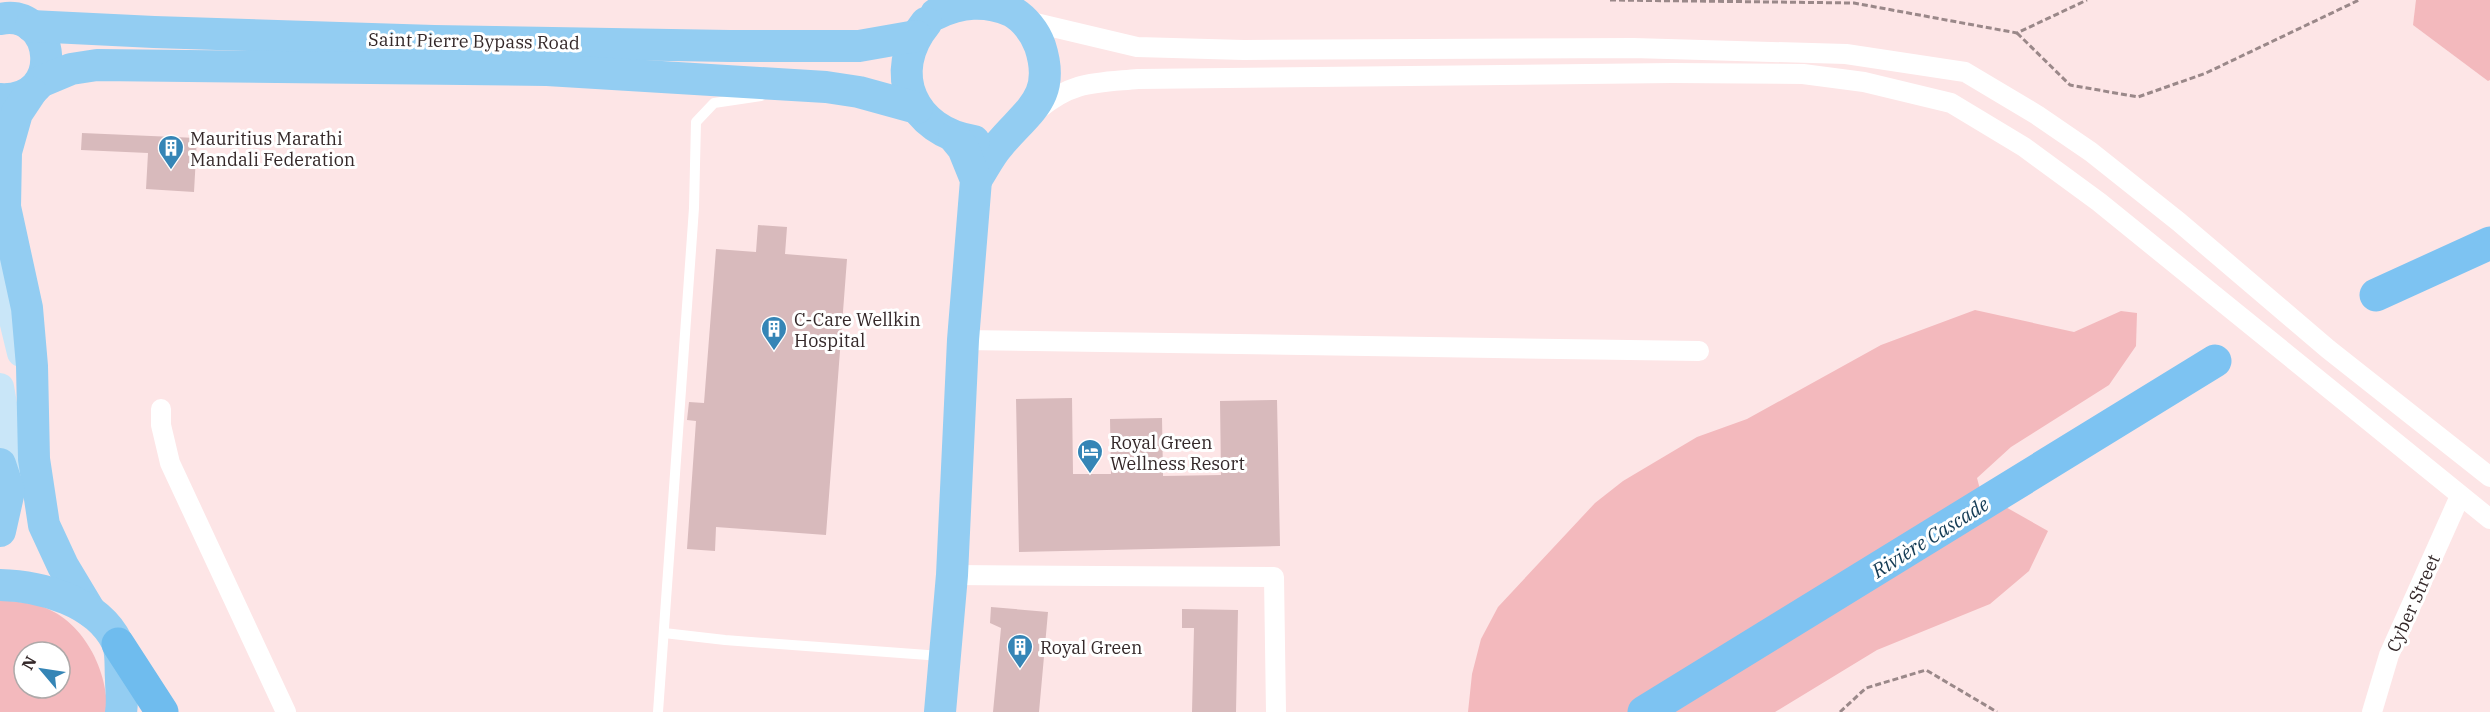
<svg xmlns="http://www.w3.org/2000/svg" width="2490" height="712" font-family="'IBM Plex Serif',serif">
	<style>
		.green { fill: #f3b9bd; fill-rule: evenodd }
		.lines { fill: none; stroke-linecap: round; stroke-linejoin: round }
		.river { stroke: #7dc3f2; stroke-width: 33 }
		.building { fill: #d8babc }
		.path { stroke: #9a8889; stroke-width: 3; stroke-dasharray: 6 3; stroke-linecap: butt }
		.service { stroke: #fff; stroke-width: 10 }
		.minor { stroke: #fff; stroke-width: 20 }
		.secondary { stroke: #c9e6f8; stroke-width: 28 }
		.primary { stroke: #93cdf2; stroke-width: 32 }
		.trunk { stroke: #6fbcee; stroke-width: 33 }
		.labels { text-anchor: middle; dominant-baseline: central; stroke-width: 6; stroke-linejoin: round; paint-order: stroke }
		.street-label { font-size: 18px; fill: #342829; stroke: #fff }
		.poi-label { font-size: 18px; fill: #342829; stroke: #fff; text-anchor: start }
		.water-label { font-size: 20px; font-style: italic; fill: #153c55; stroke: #fff }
	</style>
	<rect width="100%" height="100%" fill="#fde5e6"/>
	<g class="green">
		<polygon points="2416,0 2490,0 2490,80 2488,81 2413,25"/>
		<polygon points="1975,310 2074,332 2121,311 2137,313 2136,346 2109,385 2011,447 1977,478 1981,493 2048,531 2029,571 1990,604 1877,650 1775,712 1468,712 1472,674 1481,639 1498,607 1595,503 1623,481 1697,437 1747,419 1881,345"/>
		<path d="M0,600C11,601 22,602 33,604C80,614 108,667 107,712H0ZM24,652H60V688H24Z"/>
	</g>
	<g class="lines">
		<g class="river">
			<polyline points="2376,295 2490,243"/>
			<polyline points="1644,712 2215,361"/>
		</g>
	</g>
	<g class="building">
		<polygon points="82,133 197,138 194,192 146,189 148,153 81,150"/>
		<polygon points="758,225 787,227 785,254 847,259 826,535 716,527 715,551 687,549 696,421 687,420 689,402 704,403 716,249 756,252"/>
		<polygon points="1072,398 1073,474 1111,474 1110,419 1162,418 1163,476 1221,475 1220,401 1277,400 1280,546 1019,552 1016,399"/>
		<polygon points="991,607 1048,612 1039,712 993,712 1001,628 990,623"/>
		<polygon points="1182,609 1238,610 1236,712 1192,712 1194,628 1182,628"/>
	</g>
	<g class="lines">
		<g class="path">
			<polyline points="1610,0 1854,3 2017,33 2087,0"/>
			<polyline points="2017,33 2070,85 2138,97 2206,73 2359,0"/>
			<polyline points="1840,712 1866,688 1926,670 1997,712"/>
		</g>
		<g class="service">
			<polyline points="664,633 725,640 941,656"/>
			<polyline points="658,712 694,208 696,122 714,103 761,96"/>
		</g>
		<g class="minor">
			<polyline points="1023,20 1137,47 1244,50 1633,48 1846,54 1965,72 2037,115 2091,152 2179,222 2328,349 2490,477"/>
			<path d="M1038,110C1072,81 1095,83 1138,79L1672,73L1803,74L1864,82L1951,103L2024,147L2099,202L2490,519"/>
			<polyline points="963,340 1699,351"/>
			<polyline points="161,409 161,425 170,463 286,712"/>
			<polyline points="952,575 1274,577 1276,712"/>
			<polyline points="2372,712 2389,655 2460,496"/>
		</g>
		<g class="secondary">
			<polyline points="0,267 21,353"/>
			<polyline points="0,387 9,438 9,489"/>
		</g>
		<g class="primary">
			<path d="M936,14C961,2 985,0 1011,11C1024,18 1035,32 1040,46C1057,98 1027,111 999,145C990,155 984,168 976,180"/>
			<path d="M0,19C56,7 67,103 0,99"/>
			<path d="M926,23C885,73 913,132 974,141"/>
			<polyline points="31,26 154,32 434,41 730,46 859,46 916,36"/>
			<polyline points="40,82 71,69 97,65 547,70 826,87 859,92 917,108"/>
			<polyline points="31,92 17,113 6,152 5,207 27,308 32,366 34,459 44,525 63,566 90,611"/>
			<polyline points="0,464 9,491 0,531"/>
			<path d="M0,585C41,586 97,601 117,642C122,652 120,668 121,679C121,690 123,701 121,712"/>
			<polyline points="940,712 952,575 963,340 976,180 963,148 954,137"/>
		</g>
		<polyline class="trunk" points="118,644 162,712"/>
	</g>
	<defs>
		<symbol id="building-pin" viewBox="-11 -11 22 30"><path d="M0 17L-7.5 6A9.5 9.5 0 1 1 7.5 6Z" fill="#3585b6" stroke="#fff"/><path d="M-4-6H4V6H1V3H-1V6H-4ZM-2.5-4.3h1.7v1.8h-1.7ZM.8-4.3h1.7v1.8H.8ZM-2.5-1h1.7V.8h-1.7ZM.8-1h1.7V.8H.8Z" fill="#fff"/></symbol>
		<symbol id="hotel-pin" viewBox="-11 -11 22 30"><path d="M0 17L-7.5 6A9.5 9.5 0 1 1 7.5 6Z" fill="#3585b6" stroke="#fff"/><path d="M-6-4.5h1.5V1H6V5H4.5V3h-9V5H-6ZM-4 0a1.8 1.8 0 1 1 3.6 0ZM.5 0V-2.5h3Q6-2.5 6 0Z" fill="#fff"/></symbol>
	</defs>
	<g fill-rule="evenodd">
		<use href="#building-pin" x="156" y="133" width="30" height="40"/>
		<use href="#building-pin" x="759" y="314" width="30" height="40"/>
		<use href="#hotel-pin" x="1075" y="437" width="30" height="40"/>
		<use href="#building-pin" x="1005" y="632" width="30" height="40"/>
	</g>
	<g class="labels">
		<g class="street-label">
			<text transform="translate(474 41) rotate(1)">Saint Pierre Bypass Road</text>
			<text transform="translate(2413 603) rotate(-66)">Cyber Street</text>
		</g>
		<g class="poi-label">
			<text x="190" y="138">Mauritius Marathi<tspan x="190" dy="21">Mandali Federation</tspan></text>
			<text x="794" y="319">C-Care Wellkin<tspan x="794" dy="21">Hospital</tspan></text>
			<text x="1110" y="442">Royal Green<tspan x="1110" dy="21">Wellness Resort</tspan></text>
			<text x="1040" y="647">Royal Green</text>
		</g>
		<g class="water-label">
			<text transform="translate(1930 537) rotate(-32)">Rivière Cascade</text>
		</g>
	</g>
	<g transform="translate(42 670) rotate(299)"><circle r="28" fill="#ffffff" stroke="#aea9a9" stroke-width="1.5"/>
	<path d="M0-4.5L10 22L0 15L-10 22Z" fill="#3585b6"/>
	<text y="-9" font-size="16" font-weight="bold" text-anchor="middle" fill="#342829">N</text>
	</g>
</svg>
